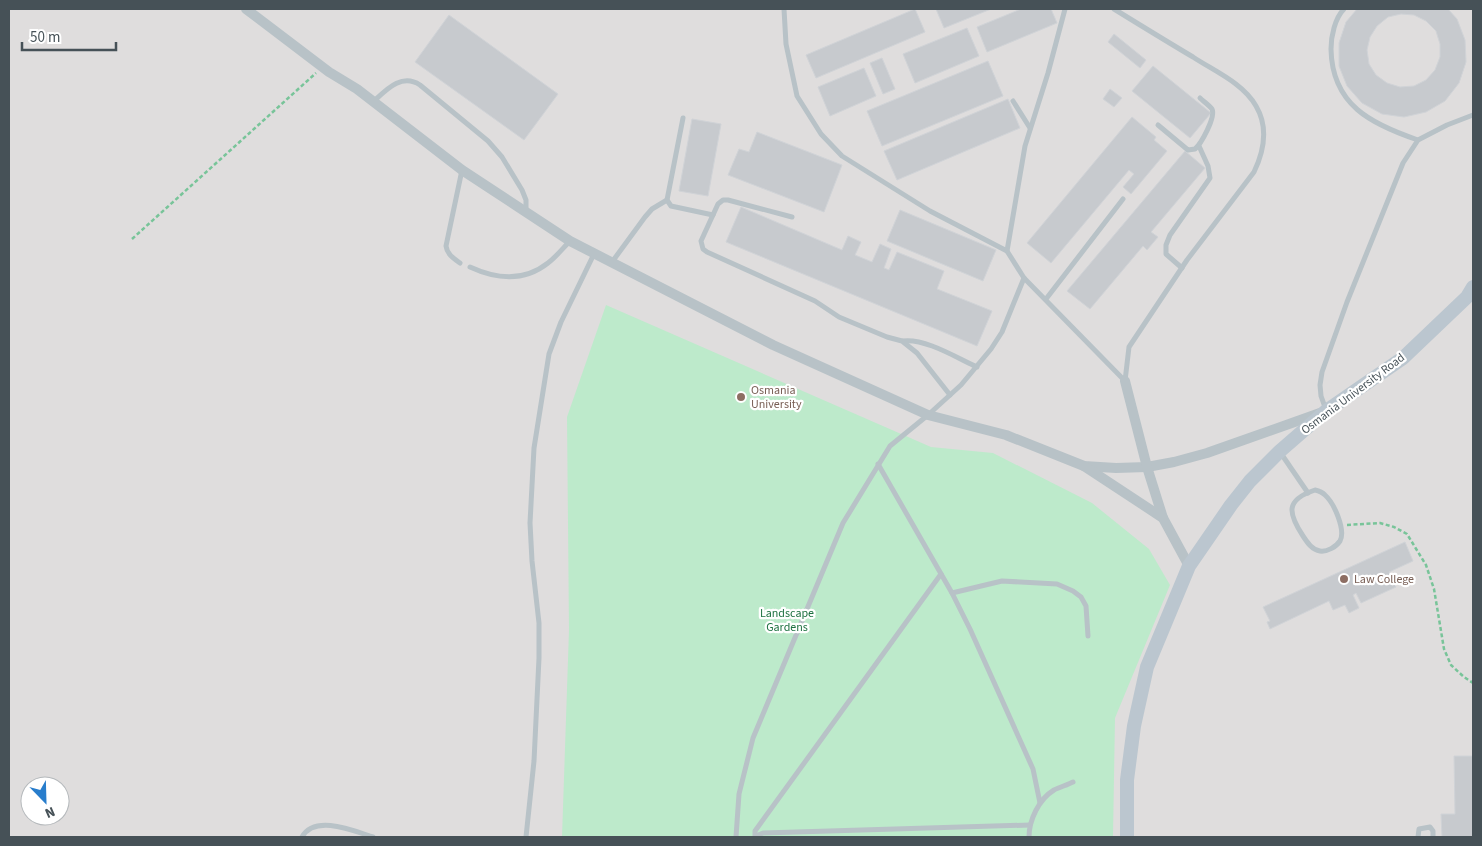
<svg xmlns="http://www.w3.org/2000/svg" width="1482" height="846" font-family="'Source Sans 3',sans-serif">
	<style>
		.education { fill: #dfdddd; fill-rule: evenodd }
		.green { fill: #bdeacb }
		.building { fill: #c7cace; stroke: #d0d3d7; fill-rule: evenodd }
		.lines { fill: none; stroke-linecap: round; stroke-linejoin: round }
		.path { stroke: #78c499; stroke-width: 2.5; stroke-dasharray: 4 2.5; stroke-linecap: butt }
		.service { stroke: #b8c2c7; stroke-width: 5 }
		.minor { stroke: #b8c2c7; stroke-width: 10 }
		.secondary { stroke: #bbc6cf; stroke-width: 14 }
		.education-dot { fill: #8d6e63; stroke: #fff; stroke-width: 2 }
		.labels { text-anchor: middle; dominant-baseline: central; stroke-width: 4.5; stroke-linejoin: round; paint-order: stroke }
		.education-label { font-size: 12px; fill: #785e54; stroke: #fff; text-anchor: start }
		.street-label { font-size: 12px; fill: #465157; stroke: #fff }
		.park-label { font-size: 12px; fill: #1e7141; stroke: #fff }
	</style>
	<rect width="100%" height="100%" fill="#efecec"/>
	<path class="education" d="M9,9H1473V837H9ZM30,786H60V816H30Z"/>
	<polygon class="green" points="606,305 931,447 993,453 1092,503 1149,549 1170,585 1115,718 1113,837 562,837 569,630 567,417"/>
	<g class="building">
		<polygon points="915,9 925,32 816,78 806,55"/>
		<polygon points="936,9 991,9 944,28"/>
		<polygon points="1021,9 1051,9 1057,23 987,52 977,27"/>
		<path d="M1357,9H1448L1457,19L1465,40L1466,62L1459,83L1445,101L1426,112L1404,117L1382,114L1362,103L1347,86L1339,66V43L1346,22ZM1401,14L1414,15L1426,21L1436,31L1440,44V57L1435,70L1426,80L1414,86L1400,87L1387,83L1376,75L1369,64L1367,50L1370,37L1377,26L1388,17Z"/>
		<polygon points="449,15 558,94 524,140 415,62"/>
		<polygon points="967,28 979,56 915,83 903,54"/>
		<polygon points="1114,34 1146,60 1140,68 1108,42"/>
		<polygon points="882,58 895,89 883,94 870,63"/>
		<polygon points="988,61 1003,96 882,146 867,111"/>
		<polygon points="1153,66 1211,113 1190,138 1132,91"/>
		<polygon points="864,68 876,96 830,116 818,87"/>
		<polygon points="1110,89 1122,98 1114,107 1103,99"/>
		<polygon points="1008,99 1020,128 897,180 884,151"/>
		<polygon points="1132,117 1156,137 1154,140 1167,151 1131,194 1123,187 1134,174 1129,170 1051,263 1027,243"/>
		<polygon points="692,119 721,124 708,196 679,191"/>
		<polygon points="757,132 842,165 824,212 728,175 739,149 749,152"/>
		<polygon points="1185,151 1205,168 1151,232 1158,237 1147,250 1143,246 1090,309 1067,291"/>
		<polygon points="741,207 842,250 848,236 861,242 855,255 872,262 880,244 891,249 884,268 889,270 897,252 944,271 937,289 992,311 977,346 726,242"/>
		<polygon points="900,210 996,250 983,281 887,241"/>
		<polygon points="1405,542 1413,561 1389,572 1396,587 1361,603 1356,593 1353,595 1359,608 1349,613 1345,605 1333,610 1329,601 1270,629 1267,622 1270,621 1263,607"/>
		<polygon points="1454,756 1473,756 1473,837 1442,837 1441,814 1455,814"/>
	</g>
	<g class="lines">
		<g class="path">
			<polyline points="132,239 316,73"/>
			<polyline points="1347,525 1380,523 1394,527 1407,534 1426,565 1434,589 1444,649 1451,665 1464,677 1473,683"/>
		</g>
		<g class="service">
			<polyline points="784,9 786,44 797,96 821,134 842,156 930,211 1007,251"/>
			<path d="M1065,9L1048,73L1025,146L1007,251L1024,278L1125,381L1129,347L1187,260L1254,172C1264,151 1269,128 1256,106C1243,83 1214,71 1193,57C1166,41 1140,25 1114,9"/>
			<path d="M1344,9C1335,18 1331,36 1331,49C1332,105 1371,124 1418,140"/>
			<path d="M374,101C387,89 402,73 420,85L488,141L502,157L522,190L526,200V212"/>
			<polyline points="1013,101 1030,128"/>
			<polyline points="683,118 667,200 671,206 713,215"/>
			<path d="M1158,125L1188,150L1195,149C1201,144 1216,117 1212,109C1209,105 1203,101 1200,98"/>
			<polyline points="792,217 728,200 723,200 718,204 701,241 703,249 707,252 815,301 839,317 887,337 902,341 917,353 950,395"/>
			<polyline points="612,262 645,217 652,209 667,200"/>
			<path d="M460,263C453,258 447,254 446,246L462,170"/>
			<path d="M470,267C496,279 524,282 548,263C556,257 563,248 570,241"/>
			<polyline points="1182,268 1166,254 1166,245 1170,235 1210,178 1208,166 1199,146"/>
			<polyline points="1046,299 1123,199"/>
			<path d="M903,341C925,338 957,358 977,367"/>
			<polyline points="1326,410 1321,396 1320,385 1322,372 1347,302 1403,163 1418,140 1447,125 1473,115"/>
			<polyline points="1280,452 1308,493"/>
			<polyline points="878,464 952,593 970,629 1033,769 1040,803"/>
			<path d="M1315,490C1319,491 1322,492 1325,495C1334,503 1346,530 1340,541C1336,547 1327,552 1320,551C1312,550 1307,542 1303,536C1288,513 1285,500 1315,490Z"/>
			<polyline points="952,593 1002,581 1057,584 1073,591 1081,597 1086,606 1088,636"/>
			<polyline points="756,836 763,833 1030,825"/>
			<path d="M302,837C315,814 354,831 373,837"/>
			<polyline points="526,837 534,761 539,658 539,623 532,561 530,523 534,448 549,354 561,322 594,254"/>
			<polyline points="736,837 739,794 753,738 843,523 890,446 928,415 961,385 991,349 1002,332 1024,278"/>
			<polyline points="755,837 755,831 941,574"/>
			<path d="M1029,837C1029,820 1039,799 1054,790C1060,787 1067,785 1073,782"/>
			<polyline points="1418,837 1419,829 1430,827 1433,831 1433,837"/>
		</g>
		<g class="minor">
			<polyline points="246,9 329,72 357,89 462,170 570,241 773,345 928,415 1006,435 1084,466 1116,468 1147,467 1174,462 1207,453 1320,413"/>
			<polyline points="1125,381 1147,467 1163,518"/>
			<polyline points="1084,466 1163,518 1189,566"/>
		</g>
		<polyline class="secondary" points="1127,837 1127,780 1134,726 1147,667 1189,566 1231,505 1250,481 1280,451 1326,411 1403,358 1467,297 1473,287"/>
	</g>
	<g class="education-dot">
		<circle cx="741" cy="397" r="5"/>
		<circle cx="1344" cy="579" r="5"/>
	</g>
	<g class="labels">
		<g class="education-label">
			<text x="751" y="390">Osmania<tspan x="751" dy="14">University</tspan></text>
			<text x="1354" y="579">Law College</text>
		</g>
		<g class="street-label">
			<text transform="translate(1353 394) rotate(-37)">Osmania University Road</text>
		</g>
		<g class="park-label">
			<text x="787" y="613">Landscape<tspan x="787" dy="14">Gardens</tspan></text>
		</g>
	</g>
	<rect width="1482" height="846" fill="none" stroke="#465157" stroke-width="20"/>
	<g transform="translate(45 801) rotate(157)"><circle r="24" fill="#ffffff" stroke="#b5b9bc"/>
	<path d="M0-4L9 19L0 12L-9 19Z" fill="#287dcc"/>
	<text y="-8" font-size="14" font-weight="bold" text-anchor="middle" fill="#465157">N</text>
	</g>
	<path d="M22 42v8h94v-8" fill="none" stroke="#465157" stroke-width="2.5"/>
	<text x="30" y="42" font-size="15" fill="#465157" stroke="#ffffff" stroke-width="4" paint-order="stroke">50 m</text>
</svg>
